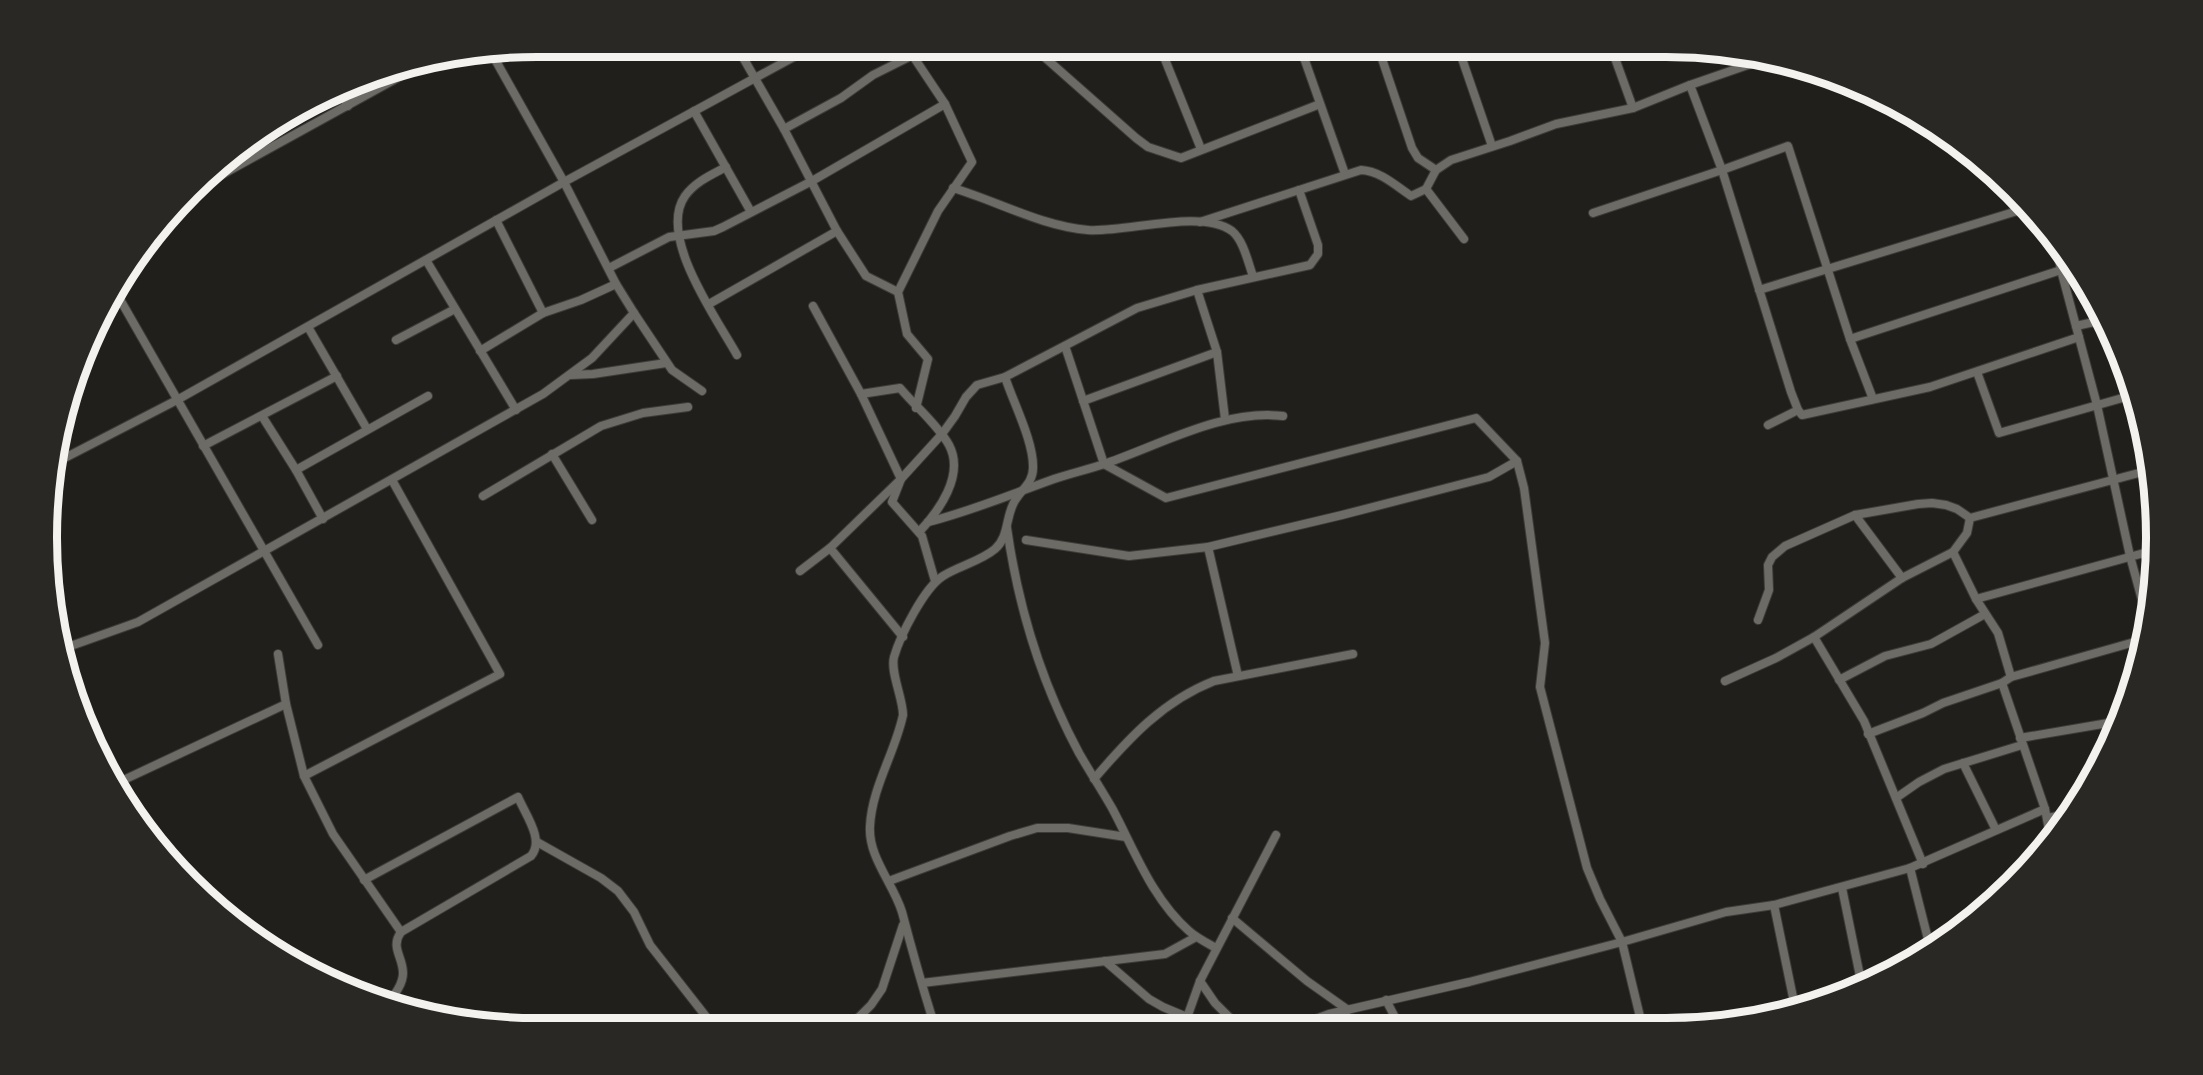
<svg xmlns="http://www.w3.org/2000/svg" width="2203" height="1075" font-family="Commissioner,sans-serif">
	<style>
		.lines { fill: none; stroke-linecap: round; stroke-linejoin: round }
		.street-casing { stroke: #3e3c39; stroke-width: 10 }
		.street { stroke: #6d6b65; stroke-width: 8 }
		.rim { fill: none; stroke: #f3f2ef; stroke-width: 8 }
	</style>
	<rect width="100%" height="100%" fill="#211f1b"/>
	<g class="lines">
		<defs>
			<g id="street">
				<polyline points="737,47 784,129 837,231 866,276 898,292"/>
				<polyline points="1033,47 1136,138 1148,147 1181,158 1320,104"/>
				<polyline points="1160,47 1201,149"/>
				<polyline points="1300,47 1303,55 1327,47"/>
				<polyline points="1378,47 1412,148 1418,158 1436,170"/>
				<polyline points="1458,47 1492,146"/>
				<polyline points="1611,47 1633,108"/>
				<polyline points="492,54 564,182 616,284 634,313 672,370 702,391"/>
				<polyline points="1303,55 1345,174"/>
				<polyline points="913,56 945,104 972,162 938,211 898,292 907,334 928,359 916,408"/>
				<polyline points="1690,85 1722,170 1791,392 1798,410 1802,415 1930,387 2079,337"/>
				<polyline points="341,93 348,106"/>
				<polyline points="694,111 751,212"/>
				<polyline points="784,129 841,98 873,75 929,47"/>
				<path d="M726,167C711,175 695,182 685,196C657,236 717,319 737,355"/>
				<path d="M953,188C997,201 1041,226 1088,230C1126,233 1201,208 1232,231C1244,241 1248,263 1253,276"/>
				<polyline points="1426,189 1464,239"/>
				<polyline points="194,190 419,66"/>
				<polyline points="1593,213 1722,170 1788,146 1850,339 1873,399"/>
				<polyline points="496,220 543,313"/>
				<path d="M1200,222L1361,170C1380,171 1395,185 1411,196L1426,189L1436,170L1451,160L1510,141L1556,124L1633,108L1690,85L1768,58"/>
				<polyline points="2056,243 2061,270 2097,405 2130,556 2148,622"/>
				<polyline points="426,260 516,410"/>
				<polyline points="609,268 669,237 714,231 723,227 812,181 945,104"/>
				<polyline points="114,289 318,645"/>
				<polyline points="1197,290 1217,352 1225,419"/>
				<polyline points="1759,290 2027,208"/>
				<polyline points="709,304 837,231"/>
				<polyline points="813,306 861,394 901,479 892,502 922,536 935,581"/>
				<polyline points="2076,326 2103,320"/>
				<polyline points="308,327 367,429"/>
				<polyline points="1850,339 2061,270"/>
				<polyline points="396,340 455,309"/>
				<polyline points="1065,346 1104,464 1166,498 1476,418 1517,461 1524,488 1545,643 1540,687 1587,868 1600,899 1622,942 1642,1025"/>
				<polyline points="480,351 543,313 581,300 616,284"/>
				<polyline points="1977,372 1999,433 2133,395"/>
				<polyline points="571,375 593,374 666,363"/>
				<path d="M861,394L900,388C915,406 938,425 949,445C965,475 939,511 919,532"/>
				<polyline points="1083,401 1217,352"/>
				<polyline points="262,416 296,470 323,519"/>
				<polyline points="1768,425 1798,410"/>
				<polyline points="203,446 337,376"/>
				<polyline points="552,454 592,520"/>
				<polyline points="55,463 177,400 564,182 812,47"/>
				<polyline points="296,470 428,396"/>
				<polyline points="483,496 601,426 643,413 688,407"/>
				<polyline points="1855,515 1902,578"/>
				<path d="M928,522C972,511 1012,494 1054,479C1072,473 1090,469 1107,463C1162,444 1224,409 1283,416"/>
				<path d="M1007,528C1018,606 1042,684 1079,753C1090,772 1101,789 1112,808C1134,849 1152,899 1189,931C1197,938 1207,943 1216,948"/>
				<polyline points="1026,540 1129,556 1208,547 1238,676"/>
				<polyline points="1208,547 1342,515 1489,477 1517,461"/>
				<polyline points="830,548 903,637"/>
				<polyline points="1953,552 1976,599 1998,633 2011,677"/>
				<polyline points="800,571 830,548 901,479 942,434 955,416 966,397 977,385 1005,377 1137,308 1197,290 1310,265 1318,254 1318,245 1299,190"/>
				<polyline points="1976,599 2155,550"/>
				<polyline points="1758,620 1769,590 1768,565 1772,557 1785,546 1855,515 1918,504 1932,503 1946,505 1957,509 1970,518 2150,470"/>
				<polyline points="1814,637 1864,721 1923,864"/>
				<polyline points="65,648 138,622 543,394 592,358 634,313"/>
				<polyline points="278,654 286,704 304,776 333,834 401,932"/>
				<polyline points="1839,680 1885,656 1931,644 1985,614"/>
				<polyline points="1725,681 1776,658 1814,637 1902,578 1953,552 1967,533 1970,518"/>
				<polyline points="2002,683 2045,809 2051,840"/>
				<polyline points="1868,734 1923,713 1943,703 2002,683 2011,677 2145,639"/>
				<polyline points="2020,738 2120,721"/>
				<polyline points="1963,763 1996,830"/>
				<polyline points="304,776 500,674 392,480"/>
				<path d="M1094,779C1129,738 1163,701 1214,681L1353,654"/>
				<polyline points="115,784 286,704"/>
				<polyline points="1896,798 1919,782 1944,769 2022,745"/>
				<polyline points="2047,818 2068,814"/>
				<polyline points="537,842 601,878 618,891 634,912 650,945 715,1028"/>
				<polyline points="1910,868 1930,947"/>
				<path d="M364,880L518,797C525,814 545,840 531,856L401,932C390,947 403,957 403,973C403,984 395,994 388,1003"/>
				<polyline points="889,881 1010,836 1037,828 1068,828 1126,837"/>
				<polyline points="1842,888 1862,986"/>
				<polyline points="1774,905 1795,1007"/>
				<polyline points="1232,918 1307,981 1348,1010"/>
				<polyline points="1105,961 1149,999 1163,1007 1187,1017"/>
				<polyline points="1200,981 1215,1003 1238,1026"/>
				<polyline points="922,983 1165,954 1196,937"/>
				<polyline points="1386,1000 1399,1025"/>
				<polyline points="1184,1026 1200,981 1276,835"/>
				<polyline points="1297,1026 1329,1014 1469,982 1622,942 1726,912 1774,905 1910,868 2045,809"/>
				<polyline points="849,1027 871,1005 882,989 903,925"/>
				<path d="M935,1027C923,989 912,950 902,912C893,883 868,857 870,826C872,787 895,753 903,715C903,698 890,672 894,657C900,636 924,588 943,576C959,566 981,561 995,549C1010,536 1005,514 1016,499C1023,488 1033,482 1033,468C1034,442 1013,402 1005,377"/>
			</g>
		</defs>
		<use href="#street" class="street-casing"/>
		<use href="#street" class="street"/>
	</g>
	<path d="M0 0H2203V1075H0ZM537 57H1666A480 480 0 0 1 2146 537V538A480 480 0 0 1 1666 1018H537A480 480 0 0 1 57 538V537A480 480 0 0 1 537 57Z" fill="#2a2824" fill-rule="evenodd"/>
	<path class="rim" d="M537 57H1666A480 480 0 0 1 2146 537V538A480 480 0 0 1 1666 1018H537A480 480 0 0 1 57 538V537A480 480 0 0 1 537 57Z"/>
</svg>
